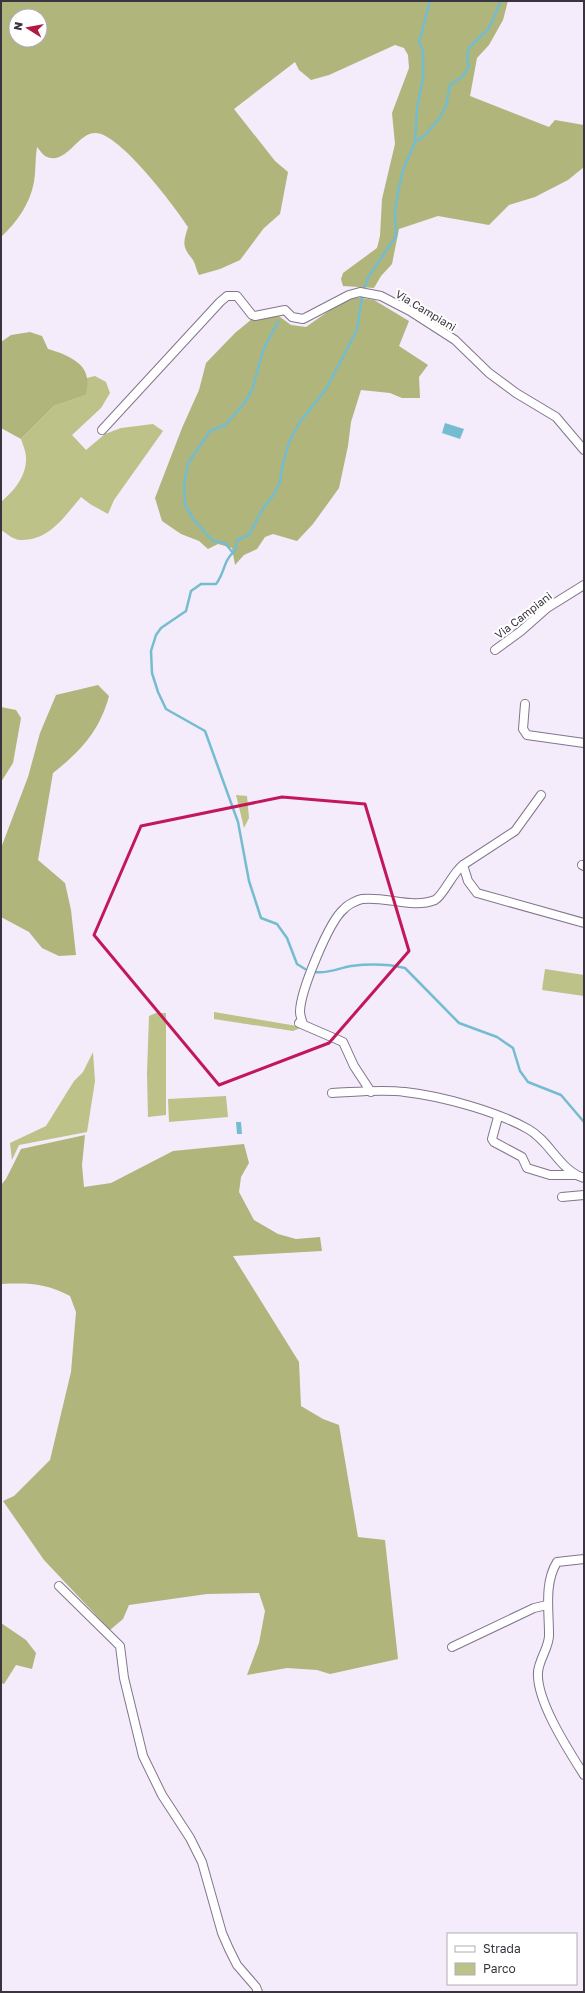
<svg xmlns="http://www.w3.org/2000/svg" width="585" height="1993" font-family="'Golos Text',sans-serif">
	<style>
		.green { fill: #bcc288 }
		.forest { fill: #afb57b; fill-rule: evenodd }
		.water { fill: #74bdd0 }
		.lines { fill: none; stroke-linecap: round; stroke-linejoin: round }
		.stream { stroke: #74bdd0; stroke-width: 2.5 }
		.street-casing { stroke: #82758d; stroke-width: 10 }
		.street { stroke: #fff; stroke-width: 8 }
		.marked { fill: none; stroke: #c2185b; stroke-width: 3; stroke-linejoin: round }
		.labels { text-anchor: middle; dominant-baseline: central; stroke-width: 4; stroke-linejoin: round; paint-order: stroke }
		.street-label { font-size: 11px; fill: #39343e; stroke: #fff }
	</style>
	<rect width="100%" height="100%" fill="#f4ebfb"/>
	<g class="green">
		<path d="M95,376L106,382L110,393L101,408L72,435L86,450L105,434L121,428L153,424L163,431L114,500L108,514L90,504L81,497C64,517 49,541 20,540C14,540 6,533 1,530V502C14,491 27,476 26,457C26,452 23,445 21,439L54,406L86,395L87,378Z"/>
		<polygon points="236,795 247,796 249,818 244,828"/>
		<polygon points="545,969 584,975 584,996 542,990"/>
		<polygon points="214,1012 303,1027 293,1031 214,1019"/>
		<polygon points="156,1013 166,1013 166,1115 148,1117 147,1073 149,1016"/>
		<polygon points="93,1052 95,1081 87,1132 19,1145 12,1160 10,1143 46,1126 74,1081 83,1072"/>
		<polygon points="226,1096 228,1117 169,1122 168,1099"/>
	</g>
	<g class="forest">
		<path d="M1,1H508L503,20L489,45L477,58L470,96L549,127L555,120L584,125V167L568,180L535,197L509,205L489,225L438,216L399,229L392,264L381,276L374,288L343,286L341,279L343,273L377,248L380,236L382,199L395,144L392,113L409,68L408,55L404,48L395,45L329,75L311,80L299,70L295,62L234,109L275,161L288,172L280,214L264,228L240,260L220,269L199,275C196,270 196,265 193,260C182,246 183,244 188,227C176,208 119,132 95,133C77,133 66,167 45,156C42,154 39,149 37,147C35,158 36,170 34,182C30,204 17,222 1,237ZM16,16H40V40H16Z"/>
		<polygon points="356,297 374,300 409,321 399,346 428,365 419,377 420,398 402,398 390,393 361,390 351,422 348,446 339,488 313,524 297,541 273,534 265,537 257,549 244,555 235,565 232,548 218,544 208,549 199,541 181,534 162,521 155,498 182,428 199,390 206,363 235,333 252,319 276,314 291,325 306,327 340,303"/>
		<path d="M30,332L42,336L48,349C62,353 85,361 87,378C88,383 87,389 86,395L54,406L21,439L1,428V342L11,335Z"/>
		<path d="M98,685L109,696C100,730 81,751 53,773L38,860L65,883L71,910L76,955L59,956L42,948L29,932L1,917V848L28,777L40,733L56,695Z"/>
		<polygon points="1,707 16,710 21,718 13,763 1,782"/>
		<path d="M85,1135L82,1165L84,1187L111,1183L173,1151L244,1144L249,1163L241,1177L239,1192L254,1220L278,1234L296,1239L320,1237L322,1251L233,1256L299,1362L301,1406L323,1419L339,1425L358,1537L385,1540L398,1659L330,1674L317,1670L287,1668L247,1675L259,1643L265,1611L259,1593L207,1594L129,1605L123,1619L110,1630L44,1560L3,1501L14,1496L50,1460L71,1372L76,1312L70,1296C45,1283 29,1283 1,1284V1185L6,1179L21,1149Z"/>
		<polygon points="1,1623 26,1640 36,1653 32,1669 16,1665 4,1684 1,1683"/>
	</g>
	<g class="water">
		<polygon points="445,423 464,429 460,439 442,433"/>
		<polygon points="236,1122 241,1122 242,1134 237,1134"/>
	</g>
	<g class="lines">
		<g class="stream">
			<polyline points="415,142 417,109 423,78 423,52 419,42 430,1"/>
			<polyline points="364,288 369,276 396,236 395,213 398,192 403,170 415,142 424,136 439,119 446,106 450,85 463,76 469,66 467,59 469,48 489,28 501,1"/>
			<polyline points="233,553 225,543 213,541 194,520 185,505 184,485 188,463 210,431 225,425 243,405 252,390 264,348 278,322"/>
			<path d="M305,969L297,964L287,938L277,924L261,918L249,881L238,822L205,731L166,709L158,692L152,673L151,651L156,635L161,628L186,611L191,591L201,584H216C225,573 223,560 235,551L237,540L249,535L262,510L274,494L280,482L282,468L289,442L300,422L326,389L357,330L362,296"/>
			<path d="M315,972C328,974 339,968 351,966C368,964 388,964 405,968L459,1023L497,1037L513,1048L520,1071L528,1082L561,1095L584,1122"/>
		</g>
		<defs>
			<g id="street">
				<polyline points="102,430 220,302 227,296 237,296 252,315 255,316 285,310 292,317 303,319 349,295 360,292 381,296 410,311 455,340 489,373 516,393 556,417 584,450"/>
				<polyline points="495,650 521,631 547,608 584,585"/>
				<polyline points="525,704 523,729 527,735 584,743"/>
				<polyline points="541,795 515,831 463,865 468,881 477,893 584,923"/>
				<polyline points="582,865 584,866"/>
				<polyline points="299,1023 343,1042 354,1066 371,1092"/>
				<path d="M303,1024C302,1020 300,1016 300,1012C300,992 329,921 344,909C347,905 357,900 362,899C386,896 412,909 435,900C443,896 453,872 463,865"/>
				<path d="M332,1093C356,1092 381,1089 405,1092C441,1096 496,1111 528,1129C550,1141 560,1171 584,1178"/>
				<polyline points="498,1117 492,1139 494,1142 522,1157 527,1168 550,1175 574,1175"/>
				<polyline points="562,1197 584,1195"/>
				<path d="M584,1559L557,1562C544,1583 549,1610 549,1634C550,1646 539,1659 538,1672C536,1701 569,1751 584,1775"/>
				<polyline points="59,1586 120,1646 124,1678 143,1756 162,1795 190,1838 202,1862 222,1933 229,1949 237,1965 256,1987 258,1992"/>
				<polyline points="452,1647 534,1608 547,1605"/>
			</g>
		</defs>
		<use href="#street" class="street-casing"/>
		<use href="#street" class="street"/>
	</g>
	<path class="marked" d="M282,797L365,804L409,951L329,1043L219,1085L94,935L141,826Z"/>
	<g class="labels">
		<g class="street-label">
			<text transform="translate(426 310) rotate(31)">Via Campiani</text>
			<text transform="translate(523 615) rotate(-38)">Via Campiani</text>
		</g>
	</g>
	<rect width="585" height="1993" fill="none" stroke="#39343e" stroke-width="4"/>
	<rect x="447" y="1933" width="130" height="52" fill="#ffffff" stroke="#b0aeb2"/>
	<rect x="455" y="1946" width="20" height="6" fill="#ffffff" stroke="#b0aeb2"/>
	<text x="483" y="1953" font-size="12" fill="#39343e">Strada</text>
	<rect x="455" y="1963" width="20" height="12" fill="#bcc288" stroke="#b0aeb2"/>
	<text x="483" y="1973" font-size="12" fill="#39343e">Parco</text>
	<g transform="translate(28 28) rotate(281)"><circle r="19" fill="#ffffff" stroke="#b0aeb2"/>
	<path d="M0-3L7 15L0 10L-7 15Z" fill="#af1b41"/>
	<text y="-6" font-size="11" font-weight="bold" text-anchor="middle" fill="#39343e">N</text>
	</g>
</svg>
